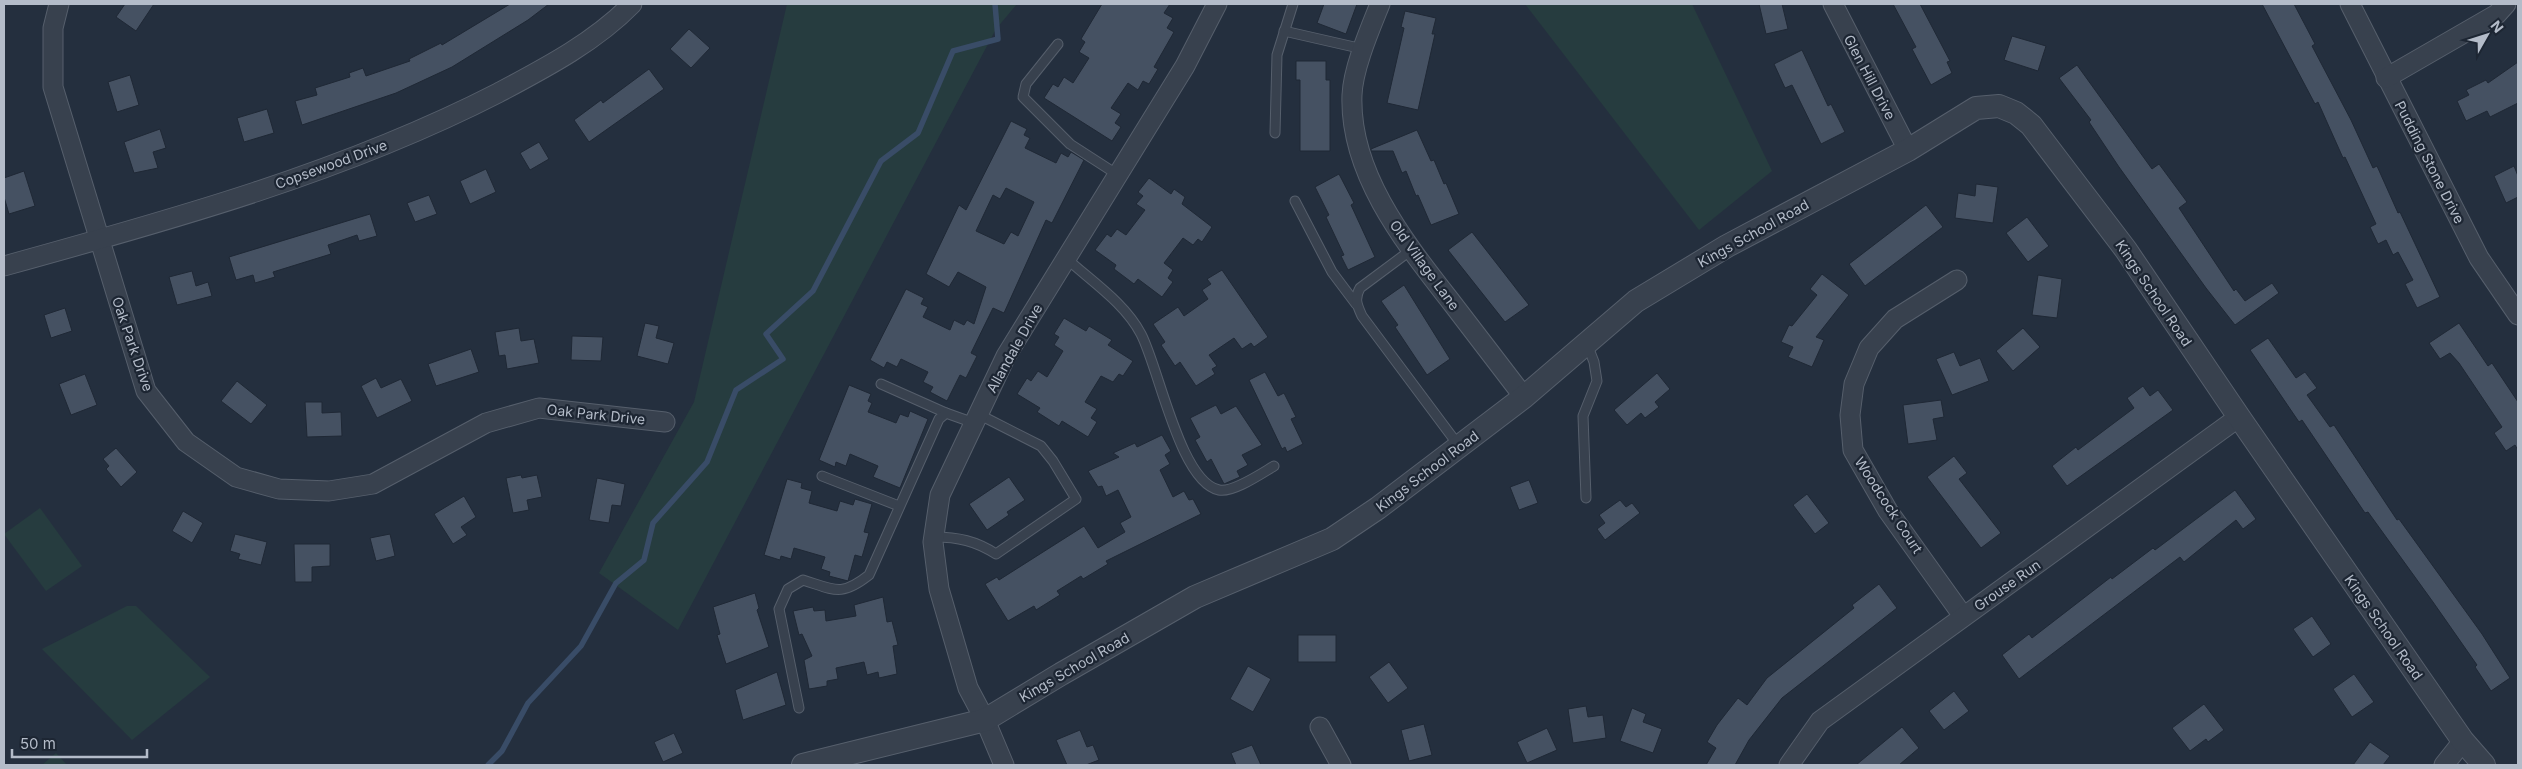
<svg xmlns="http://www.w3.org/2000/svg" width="2522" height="769" font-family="Inter,sans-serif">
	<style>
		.green { fill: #263c3f }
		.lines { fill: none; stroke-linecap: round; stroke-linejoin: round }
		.stream { stroke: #394c67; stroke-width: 5.5 }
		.building { fill: #455162; stroke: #1f2835; fill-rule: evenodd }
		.service-casing { stroke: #565f6c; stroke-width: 11 }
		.minor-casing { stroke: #565f6c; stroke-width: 21 }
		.tertiary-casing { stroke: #565f6c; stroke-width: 24 }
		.service { stroke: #38414e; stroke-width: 9 }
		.minor { stroke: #38414e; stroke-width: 19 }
		.tertiary { stroke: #38414e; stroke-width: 22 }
		.labels { text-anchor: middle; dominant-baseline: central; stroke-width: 4.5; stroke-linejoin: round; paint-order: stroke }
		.street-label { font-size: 14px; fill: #b4bcc9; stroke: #1d2633 }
	</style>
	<rect width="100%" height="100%" fill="#242f3e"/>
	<g class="green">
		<polygon points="787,4 1017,4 996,29 678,630 599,573 694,402"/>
		<polygon points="1525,4 1692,4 1772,171 1699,230"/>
		<polygon points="40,508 82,566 46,591 4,534"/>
		<polygon points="127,606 136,606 210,677 132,740 42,649"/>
		<polygon points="56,753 67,765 42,765"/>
	</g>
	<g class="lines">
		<polyline class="stream" points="488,765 502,751 528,703 581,646 616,583 644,560 653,523 707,462 736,390 783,359 766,334 813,291 881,161 918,133 953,51 998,39 995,4"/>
	</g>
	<g class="building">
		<polygon points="125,4 154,4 136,31 116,17"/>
		<polygon points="510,4 549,4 528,20 452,67 396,93 302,125 295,101 317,95 315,88 350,77 349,73 363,68 366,76 410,61 409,59 441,43 442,45"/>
		<polygon points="1102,4 1170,4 1164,13 1173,18 1167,28 1174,32 1154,67 1158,69 1149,84 1143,81 1138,90 1128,83 1111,108 1121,114 1115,123 1121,127 1112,141 1044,98 1053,84 1058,87 1064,77 1073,83 1089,58 1079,52 1085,42 1081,39"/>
		<polygon points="1324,4 1357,4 1346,34 1317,23"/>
		<polygon points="1759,4 1782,4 1788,29 1766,34"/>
		<polygon points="1893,4 1920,4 1950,61 1947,62 1952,73 1931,85 1912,49 1916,47"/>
		<polygon points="2262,4 2294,4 2315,44 2312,46 2351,120 2373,168 2377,166 2398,213 2400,212 2440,297 2417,308 2405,284 2413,280 2398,252 2393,255 2386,240 2378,244 2370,227 2376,224 2345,157 2343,158 2318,102 2315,104"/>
		<polygon points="1405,11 1436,18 1432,34 1435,34 1418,110 1387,103 1404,28 1401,27"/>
		<polygon points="689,29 710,48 691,68 670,49"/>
		<polygon points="2012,36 2046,46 2038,71 2004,60"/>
		<polygon points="1802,50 1828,106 1831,104 1845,132 1821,144 1792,85 1785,88 1774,64"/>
		<polygon points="1296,61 1326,61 1326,80 1330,80 1330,151 1300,151 1300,80 1296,80"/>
		<polygon points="2518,62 2518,103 2490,117 2487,111 2466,121 2457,101 2469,95 2466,90 2486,80 2488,83"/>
		<polygon points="2077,65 2152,169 2159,164 2187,202 2179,208 2234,291 2236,289 2245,301 2272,283 2279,293 2235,325 2206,288 2119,167 2089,122 2091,120 2059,78"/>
		<polygon points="649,69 664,89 589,142 574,120 601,100 603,103"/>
		<polygon points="130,75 139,105 117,112 108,82"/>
		<polygon points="267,109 274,133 244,142 237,118"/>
		<path d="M1011,121L1027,129L1024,135L1030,138L1025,148L1056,163L1061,153L1068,157L1071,152L1084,160L1052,223L1046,220L1004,313L993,308L971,353L977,356L966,378L960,375L947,401L930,392L933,387L923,382L928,372L901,359L897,367L887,362L884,368L870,360L906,289L924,298L921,304L928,307L923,317L950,330L954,320L964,325L967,320L974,324L986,287L958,272L949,287L926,274L959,205L966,210ZM1006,188L1034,202L1018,236L1011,232L1004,244L976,231L993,195L1000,199Z"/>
		<polygon points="160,129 166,148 153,152 158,168 134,173 124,142"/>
		<polygon points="1417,130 1431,161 1434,160 1444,184 1446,183 1459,214 1431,225 1418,195 1416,196 1406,171 1402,173 1393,151 1371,151 1371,149"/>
		<polygon points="539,142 549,159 530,170 520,153"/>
		<polygon points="2514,166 2518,176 2518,197 2506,203 2494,176"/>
		<polygon points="486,169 496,192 470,204 460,181"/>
		<polygon points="24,171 35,206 9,214 4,197 4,178"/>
		<polygon points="1339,174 1354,203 1351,205 1375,257 1348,270 1341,256 1344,255 1326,217 1329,215 1315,187"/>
		<polygon points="1149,178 1171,194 1174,189 1185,197 1182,204 1212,227 1202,242 1198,239 1193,245 1183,238 1164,263 1173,270 1168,278 1173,282 1162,297 1138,279 1134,284 1114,269 1116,265 1095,250 1107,234 1111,237 1117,229 1126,235 1145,210 1136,204 1143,196 1138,192"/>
		<polygon points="1976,184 1998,187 1993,223 1955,218 1958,193 1975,196"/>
		<polygon points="429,195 437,214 415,222 407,203"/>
		<polygon points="1926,205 1943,227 1865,286 1849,264"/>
		<polygon points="370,214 377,236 359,241 357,235 328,245 331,254 273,272 275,277 255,283 253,275 236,280 229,257"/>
		<polygon points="2027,217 2049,246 2028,262 2006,233"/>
		<polygon points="1472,232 1529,305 1505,322 1448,250"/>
		<polygon points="1222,270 1268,337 1254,347 1251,343 1242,349 1234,338 1209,355 1217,366 1212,369 1215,374 1196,386 1180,362 1175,366 1161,345 1165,342 1153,324 1178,307 1184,316 1208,299 1202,290 1211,284 1207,279"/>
		<polygon points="192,271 196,286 208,282 212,296 177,305 169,277"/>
		<polygon points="1822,274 1849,295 1816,337 1824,340 1812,367 1788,357 1793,347 1781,342 1789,325 1792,326 1817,295 1810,289"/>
		<polygon points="2038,275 2062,279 2057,318 2032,315"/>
		<polygon points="1404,285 1450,359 1427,375 1395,327 1398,325 1381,301"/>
		<polygon points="65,308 72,331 51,338 44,315"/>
		<polygon points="1064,318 1086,331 1089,326 1112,340 1108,345 1133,361 1123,376 1119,374 1113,382 1101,376 1085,402 1097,409 1091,418 1097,422 1088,437 1062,421 1059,426 1037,412 1040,408 1017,394 1027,378 1031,381 1038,371 1047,377 1063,351 1054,345 1059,337 1054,334"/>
		<polygon points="645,323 659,326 656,338 674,343 668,364 637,356"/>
		<polygon points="2459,323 2488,366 2492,363 2518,402 2518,450 2515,445 2506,451 2494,433 2502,427 2459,363 2450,353 2440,359 2429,343"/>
		<polygon points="519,328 521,341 534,339 539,363 507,369 505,355 499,356 495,332"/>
		<polygon points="2023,328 2040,347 2013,371 1996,351"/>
		<polygon points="572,336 603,337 601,361 571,360"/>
		<polygon points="2268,338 2296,378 2305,372 2317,388 2307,395 2330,427 2334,425 2397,520 2399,519 2482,634 2510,678 2491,691 2475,667 2477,665 2433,602 2368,512 2365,513 2302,420 2299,422 2250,350"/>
		<polygon points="471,349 479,372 436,386 428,364"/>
		<polygon points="1954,352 1960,366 1980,358 1989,381 1952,395 1936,359"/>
		<polygon points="1265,372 1278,396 1284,393 1296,417 1291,419 1303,444 1287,452 1285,447 1282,449 1249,380"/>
		<polygon points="1657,373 1670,389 1655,402 1659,407 1645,418 1641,413 1627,425 1614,410"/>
		<polygon points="85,374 97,405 71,415 59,384"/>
		<polygon points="376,378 381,388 401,379 412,401 377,418 361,386"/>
		<polygon points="237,381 267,405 251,424 221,401"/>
		<polygon points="849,385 871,394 868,401 872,403 868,412 896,423 900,414 908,417 910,411 928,419 900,488 873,477 878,466 850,454 846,466 836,462 835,467 819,460"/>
		<polygon points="2143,386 2150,396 2158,390 2173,410 2067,486 2052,466 2076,447 2078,450 2134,408 2127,398"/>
		<polygon points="1941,400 1944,417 1933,419 1937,440 1908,444 1903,405"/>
		<polygon points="305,402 322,402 322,413 341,412 342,436 307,437"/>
		<polygon points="1216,405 1221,414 1236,406 1262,445 1242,455 1248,465 1237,471 1240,477 1224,484 1211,459 1207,462 1195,440 1200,437 1190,418"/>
		<polygon points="1162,435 1171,451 1165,455 1170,464 1160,470 1173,497 1184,491 1189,500 1193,499 1201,514 1106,561 1108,564 1083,579 1081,576 1057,591 1060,595 1036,610 1034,606 1008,621 985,584 997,577 999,580 1084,526 1098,548 1125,532 1120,523 1131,517 1118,490 1106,496 1102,486 1098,487 1088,471 1119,457 1113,453 1135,443 1137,447"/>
		<polygon points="116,448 137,472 121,487 106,469 109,466 103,459"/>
		<polygon points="1954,456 1967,473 1959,479 2001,533 1981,548 1927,477"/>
		<polygon points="521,475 522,478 537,475 542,497 527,500 529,510 513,513 506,478"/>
		<polygon points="1009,477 1025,500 1007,512 1009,515 987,530 969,504"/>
		<polygon points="597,478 625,484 621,506 612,505 609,523 589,520"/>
		<polygon points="787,479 802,483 801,488 812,491 809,503 837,511 840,501 853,505 855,499 872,504 864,532 869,533 862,557 855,555 848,581 829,576 830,572 821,569 825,557 794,548 791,559 781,556 780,560 764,555"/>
		<polygon points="1529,480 1538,503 1519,510 1510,487"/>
		<polygon points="2235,490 2256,519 2243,529 2236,520 2184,562 2180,557 2019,679 2002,655 2029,634 2032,638 2111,577 2112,579 2153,548 2155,550"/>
		<polygon points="1807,494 1829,523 1815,534 1793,505"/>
		<polygon points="464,496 476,517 461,527 467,535 453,544 434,514"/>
		<polygon points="1620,500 1626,507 1632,503 1640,513 1605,540 1597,529 1605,523 1599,515"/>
		<polygon points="183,511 203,523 192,543 172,531"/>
		<polygon points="235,534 267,542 261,565 238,559 240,554 230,551"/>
		<polygon points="390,534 395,556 376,561 370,538"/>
		<polygon points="294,544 330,544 330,566 312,567 312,582 295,582"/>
		<polygon points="1879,584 1897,608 1782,698 1749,740 1735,765 1706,765 1716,748 1707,742 1717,725 1738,698 1747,705 1767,678 1854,608 1852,605"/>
		<polygon points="755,593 759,608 757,610 769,647 726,664 717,635 720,634 713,607"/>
		<polygon points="883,597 887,622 892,621 898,645 893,646 897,674 879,678 878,672 867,675 864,662 836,668 838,679 827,681 827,686 809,689 804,660 812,656 802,634 799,635 793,611 813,607 814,611 825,610 826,621 856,616 854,605"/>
		<polygon points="2312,616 2331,644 2313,657 2293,629"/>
		<rect x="1298" y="635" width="38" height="27"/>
		<polygon points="1389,662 1408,688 1388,703 1369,677"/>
		<polygon points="1248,666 1271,679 1253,712 1230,699"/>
		<polygon points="777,672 786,705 743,720 735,690"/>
		<polygon points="2354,674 2374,702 2352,717 2333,689"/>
		<polygon points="1954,691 1969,711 1944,730 1929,711"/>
		<polygon points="2204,704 2224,730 2208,742 2206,739 2190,751 2172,728"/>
		<polygon points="1586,706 1588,717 1603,715 1606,738 1573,743 1568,709"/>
		<polygon points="1632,708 1646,714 1643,722 1662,729 1653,753 1620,741"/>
		<polygon points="1424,724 1432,755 1409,761 1401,730"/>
		<polygon points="1902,727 1919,748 1899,765 1856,765"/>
		<polygon points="1547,728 1557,750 1527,763 1517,742"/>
		<polygon points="1080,730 1087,747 1093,745 1099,760 1086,765 1067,765 1056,740"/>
		<polygon points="674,733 683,753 663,762 654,742"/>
		<polygon points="2370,742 2390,756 2383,765 2353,765"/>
		<polygon points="1252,745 1261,765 1236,765 1231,753"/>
	</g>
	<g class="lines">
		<defs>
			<g id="service">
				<polyline points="1284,31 1363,49"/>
				<polyline points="1058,44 1026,84 1023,97 1070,144 1118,175"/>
				<polyline points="1275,133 1277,55 1293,4"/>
				<polyline points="1295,201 1332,272 1356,304"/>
				<path d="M1411,250L1360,288C1354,299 1357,305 1362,316L1459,446"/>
				<path d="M1066,258C1091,281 1125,303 1141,334C1159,368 1180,482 1219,490C1233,493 1262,473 1274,466"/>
				<polyline points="881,384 946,413"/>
				<polyline points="822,476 899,506"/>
				<polyline points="1586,498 1583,416 1597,381 1594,362 1587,344"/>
				<path d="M934,537C958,537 976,541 996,554L1076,499L1053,461L1041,446L978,414"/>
				<path d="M799,708L779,609L788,589L803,580C835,590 841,597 869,575L939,419L946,413L974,423"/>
			</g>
			<g id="minor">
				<polyline points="59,4 53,28 53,87 146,391 186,442 236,477 279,489 329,491 373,484 486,423 539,408 665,422"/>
				<path d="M1380,4C1370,29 1353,68 1352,95C1349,174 1406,244 1452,303C1476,334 1500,366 1524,397"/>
				<polyline points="1833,4 1908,150"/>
				<polyline points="2350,4 2479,258 2518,315"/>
				<polyline points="2386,78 2497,14 2506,4"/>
				<path d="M4,266C171,220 344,172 498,93C545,68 595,42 632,4"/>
				<polyline points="1957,280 1895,319 1869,348 1854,384 1850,415 1853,450 1888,511 1963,616"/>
				<polyline points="1320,727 1341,765"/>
				<polyline points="1004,765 985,720 968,688 939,589 933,542 940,495 1006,356 1185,66 1217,4"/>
				<polyline points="1789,765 1820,721 2239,417"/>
				<polyline points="2444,765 2463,741"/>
			</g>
			<polyline id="tertiary" points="803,765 985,720 1061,674 1195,597 1332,539 1378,508 1524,397 1636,301 1727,246 1908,150 1976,108 1999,106 2016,113 2031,125 2126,250 2239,417 2463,741 2484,765"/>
		</defs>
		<use href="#service" class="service-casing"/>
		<use href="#minor" class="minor-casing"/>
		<use href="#tertiary" class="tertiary-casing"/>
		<use href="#service" class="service"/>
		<use href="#minor" class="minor"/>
		<use href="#tertiary" class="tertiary"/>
	</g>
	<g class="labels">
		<g class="street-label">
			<text transform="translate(1870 77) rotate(62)">Glen Hill Drive</text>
			<text transform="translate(2430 162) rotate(63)">Pudding Stone Drive</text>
			<text transform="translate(331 164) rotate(-20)">Copsewood Drive</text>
			<text transform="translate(1753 233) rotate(-29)">Kings School Road</text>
			<text transform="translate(1425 265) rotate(54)">Old Village Lane</text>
			<text transform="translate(2154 293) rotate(56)">Kings School Road</text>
			<text transform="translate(133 344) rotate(71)">Oak Park Drive</text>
			<text transform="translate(1014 348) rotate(-61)">Allandale Drive</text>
			<text transform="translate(596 414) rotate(6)">Oak Park Drive</text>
			<text transform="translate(1427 471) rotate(-37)">Kings School Road</text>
			<text transform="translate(1889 505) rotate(57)">Woodcock Court</text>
			<text transform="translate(2007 585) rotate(-35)">Grouse Run</text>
			<text transform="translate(2384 627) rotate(55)">Kings School Road</text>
			<text transform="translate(1074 667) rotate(-30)">Kings School Road</text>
		</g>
	</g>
	<rect width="2522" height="769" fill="none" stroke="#b4bcc9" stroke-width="10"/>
	<g transform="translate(2487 35) rotate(51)" stroke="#1d2633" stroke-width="4" paint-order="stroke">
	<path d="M0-4L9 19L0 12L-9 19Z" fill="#b4bcc9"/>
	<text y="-8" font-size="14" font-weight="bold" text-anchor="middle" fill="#b4bcc9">N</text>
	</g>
	<path d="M12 749v8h135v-8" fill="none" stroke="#b4bcc9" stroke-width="2.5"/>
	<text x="20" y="749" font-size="15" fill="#b4bcc9" stroke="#1d2633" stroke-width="4" paint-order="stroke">50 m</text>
</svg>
